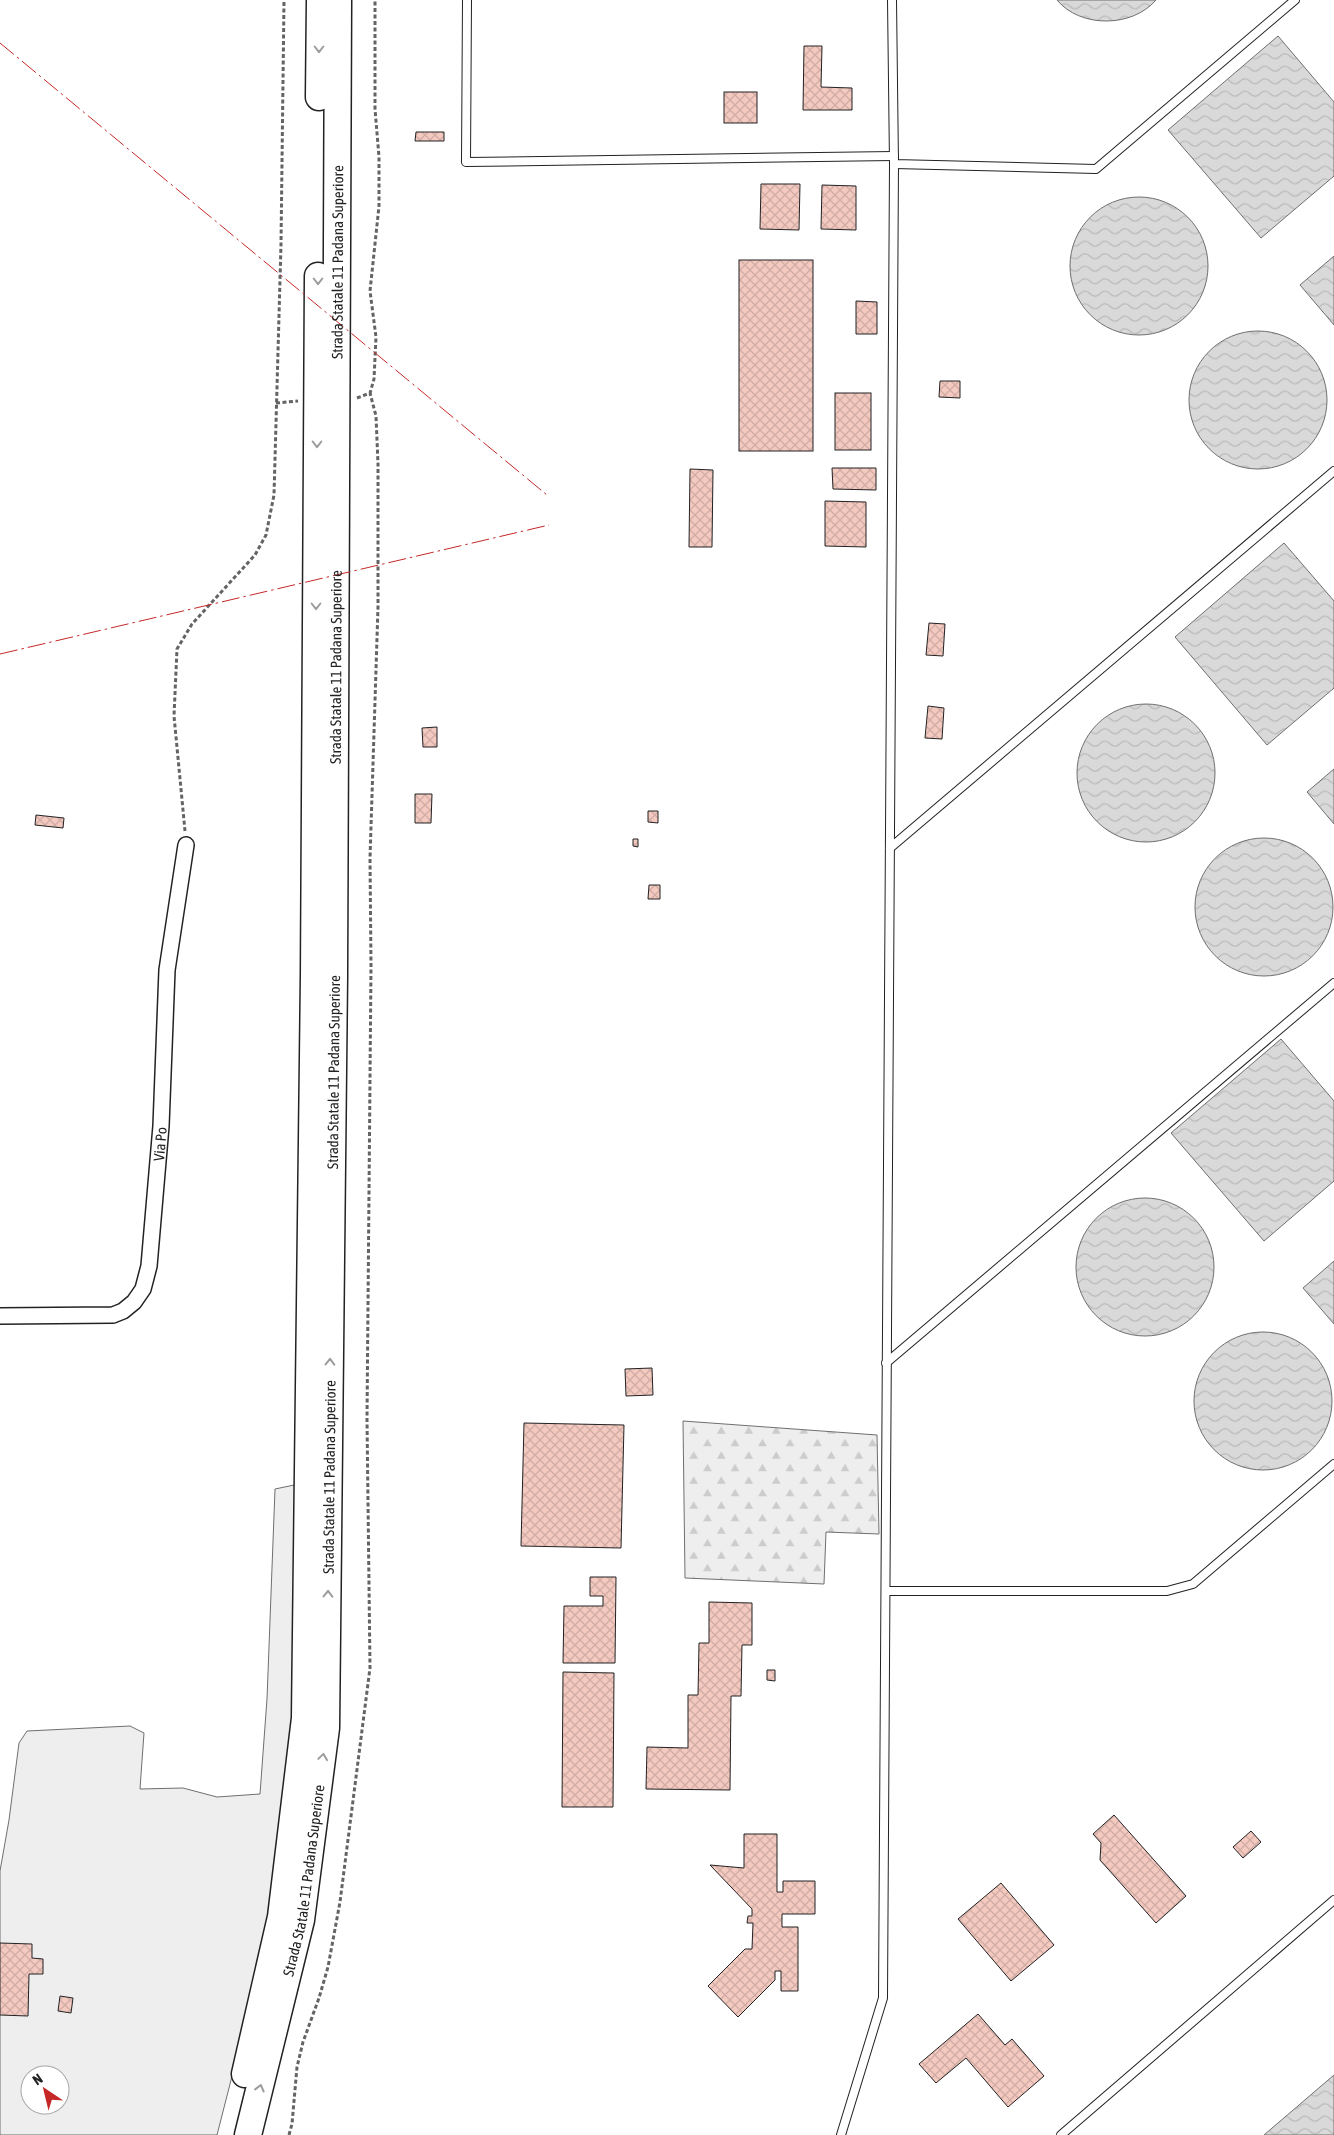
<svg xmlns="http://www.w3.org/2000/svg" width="1334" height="2135" font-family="'Asap Condensed',sans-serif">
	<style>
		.grass { fill: #eee; stroke: #6f6f6f; fill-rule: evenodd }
		.forest { fill: url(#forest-firs); stroke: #6f6f6f }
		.water { fill: url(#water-waves); stroke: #6f6f6f }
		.building { fill: url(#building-cross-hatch); stroke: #222 }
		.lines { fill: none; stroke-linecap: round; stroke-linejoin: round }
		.service-casing { stroke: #222; stroke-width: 10 }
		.minor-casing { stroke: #222; stroke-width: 18 }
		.trunk-casing { stroke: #222; stroke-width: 29 }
		.path { stroke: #646464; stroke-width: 3; stroke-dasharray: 4 2.5; stroke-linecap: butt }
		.service { stroke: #fff; stroke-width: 8 }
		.minor { stroke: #fff; stroke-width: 15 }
		.trunk { stroke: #fff; stroke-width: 26 }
		.power { stroke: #c62828; stroke-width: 1; stroke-dasharray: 18 4 2.5 4; stroke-linecap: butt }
		.oneway { stroke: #9c9c9c }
		.labels { text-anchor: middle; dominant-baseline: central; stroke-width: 4; stroke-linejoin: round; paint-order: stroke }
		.street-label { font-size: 15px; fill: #222; stroke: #fff }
	</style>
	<defs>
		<pattern id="forest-firs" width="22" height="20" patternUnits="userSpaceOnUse" patternTransform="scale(1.25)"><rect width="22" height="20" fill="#eee"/><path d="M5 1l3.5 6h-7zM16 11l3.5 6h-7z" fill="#ccc"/></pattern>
		<pattern id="water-waves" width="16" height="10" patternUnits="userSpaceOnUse" patternTransform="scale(1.25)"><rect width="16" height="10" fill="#d9d9d9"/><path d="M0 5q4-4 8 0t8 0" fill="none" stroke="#bababa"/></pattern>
		<pattern id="building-cross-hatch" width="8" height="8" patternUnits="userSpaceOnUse" patternTransform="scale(1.25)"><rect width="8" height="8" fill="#f3c9c0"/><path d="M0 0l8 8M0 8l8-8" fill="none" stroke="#d0aca5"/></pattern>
	</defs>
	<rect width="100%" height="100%" fill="#fff"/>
	<path class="grass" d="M299,1484V1619L290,1765L277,1873L253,1994L217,2135H0V1871L9,1820L19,1743L27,1731L130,1726L144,1733L140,1789L183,1788L217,1797L260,1794L267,1699L275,1489ZM30,2075H60V2105H30Z"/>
	<polygon class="forest" points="683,1421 877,1435 879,1534 826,1532 824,1584 685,1578"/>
	<g class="water">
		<path d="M1057,0H1156C1132,28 1080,28 1057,0Z"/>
		<polygon points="1278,36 1334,102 1334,176 1261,238 1168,130"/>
		<circle cx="1139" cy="266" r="69"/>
		<polygon points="1334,256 1334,325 1300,285"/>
		<circle cx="1258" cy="400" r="69"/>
		<polygon points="1284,543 1334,601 1334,688 1267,745 1175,637"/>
		<circle cx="1146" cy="773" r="69"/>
		<polygon points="1334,769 1334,824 1307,792"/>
		<circle cx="1264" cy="907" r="69"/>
		<polygon points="1281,1039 1334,1101 1334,1181 1264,1241 1171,1133"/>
		<circle cx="1145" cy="1267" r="69"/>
		<polygon points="1334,1261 1334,1324 1303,1288"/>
		<circle cx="1263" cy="1401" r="69"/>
		<polygon points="1334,2075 1334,2135 1264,2135"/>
	</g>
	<g class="building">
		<polygon points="804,46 822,46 821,87 852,88 852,110 803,110"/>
		<rect x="724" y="92" width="33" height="31"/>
		<polygon points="416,132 444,132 444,141 415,141"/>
		<polygon points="761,184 800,184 799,230 760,229"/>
		<polygon points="822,185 856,186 856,230 821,229"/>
		<rect x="739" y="260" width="74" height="191"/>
		<polygon points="856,301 877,302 877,334 856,334"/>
		<polygon points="940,381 960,381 960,398 939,397"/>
		<rect x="835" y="393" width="36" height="57"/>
		<polygon points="832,468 876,468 876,490 833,489"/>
		<polygon points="690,469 713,470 712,547 689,547"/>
		<polygon points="825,501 866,502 866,547 825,546"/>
		<polygon points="929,623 945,624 943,656 926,655"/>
		<polygon points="928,706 944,708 942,739 925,738"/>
		<polygon points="437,727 437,747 423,747 422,728"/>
		<polygon points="415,794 432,794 431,823 415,823"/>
		<polygon points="648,811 658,811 658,823 648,822"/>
		<polygon points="36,815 64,818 63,828 35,825"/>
		<polygon points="633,839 638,839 638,847 633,846"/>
		<polygon points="649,885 660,885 660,899 648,899"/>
		<polygon points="652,1368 653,1395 626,1396 625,1369"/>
		<polygon points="524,1423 624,1425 621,1548 521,1546"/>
		<polygon points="590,1577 616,1577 615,1663 563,1663 564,1606 603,1606 603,1596 590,1596"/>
		<polygon points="709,1602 752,1603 752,1645 742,1645 741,1696 731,1696 730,1790 646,1789 647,1747 688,1748 688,1695 698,1695 699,1643 709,1643"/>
		<polygon points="767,1670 775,1670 775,1681 767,1680"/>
		<polygon points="563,1672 614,1673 613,1807 562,1807"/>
		<polygon points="1114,1815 1186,1896 1156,1923 1100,1860 1101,1843 1093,1834"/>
		<polygon points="1251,1831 1261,1842 1243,1858 1233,1847"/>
		<polygon points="744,1834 777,1834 777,1892 783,1892 783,1881 815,1881 815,1914 782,1914 782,1927 798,1927 798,1991 781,1991 781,1971 775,1971 775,1980 738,2017 708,1986 745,1949 752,1949 753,1923 747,1923 748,1916 752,1916 752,1909 710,1865 744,1868"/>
		<polygon points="1001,1883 1054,1945 1011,1981 958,1919"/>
		<polygon points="0,1943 32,1944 32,1958 43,1959 43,1974 29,1974 28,2016 0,2015"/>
		<polygon points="60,1996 73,1998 71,2013 58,2011"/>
		<polygon points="978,2014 1005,2045 1012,2039 1044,2076 1008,2107 966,2058 936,2083 919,2064"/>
	</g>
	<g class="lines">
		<defs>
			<g id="service">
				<polyline points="467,0 466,162 894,156"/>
				<polyline points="892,0 894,164 1096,169 1295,0"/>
				<polyline points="890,848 1334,471"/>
				<polyline points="886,1363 1334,983"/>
				<polyline points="886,1591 1167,1591 1193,1584 1334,1464"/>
				<polyline points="841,2135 883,1998 894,164"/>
				<polyline points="1061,2135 1334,1900"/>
			</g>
			<g id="minor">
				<path id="s1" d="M0,1316L113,1315L123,1311L134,1302L143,1289L149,1266L161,1126L167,970L186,845"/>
			</g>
			<g id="trunk">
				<polyline points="319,97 320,0"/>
				<polyline points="245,2074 281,1917 305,1718 314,975 318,276"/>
				<path id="s2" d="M248,2135L301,1920L326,1728L334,976L338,0"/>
			</g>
		</defs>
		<use href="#service" class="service-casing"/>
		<use href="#minor" class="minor-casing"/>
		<use href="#trunk" class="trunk-casing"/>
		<g class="path">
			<polyline points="357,398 370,393 374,379 376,337 370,291 379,206 379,157 375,109 375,0"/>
			<polyline points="276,403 298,401"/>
			<polyline points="185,831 174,716 177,649 192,624 255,555 266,535 274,495 281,244 284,0"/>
			<polyline points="289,2135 292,2124 297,2067 303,2042 319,1998 328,1967 340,1902 370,1668 367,1419 371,966 370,858 378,607 378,464 376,416 370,393"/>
		</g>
		<use href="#service" class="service"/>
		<use href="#minor" class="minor"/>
		<use href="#trunk" class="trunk"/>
		<g class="power">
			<polyline points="0,43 547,495"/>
			<polyline points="0,654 549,525"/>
		</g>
	</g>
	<defs><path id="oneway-chevron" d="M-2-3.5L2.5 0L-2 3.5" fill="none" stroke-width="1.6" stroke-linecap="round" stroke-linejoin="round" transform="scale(1.25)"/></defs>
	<g class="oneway">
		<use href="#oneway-chevron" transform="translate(319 49) rotate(90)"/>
		<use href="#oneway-chevron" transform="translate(318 281) rotate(90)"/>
		<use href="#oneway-chevron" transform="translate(317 444) rotate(90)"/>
		<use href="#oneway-chevron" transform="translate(316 606) rotate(90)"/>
		<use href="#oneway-chevron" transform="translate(330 1362) rotate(-89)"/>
		<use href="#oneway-chevron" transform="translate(328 1594) rotate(-89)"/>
		<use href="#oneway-chevron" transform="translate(323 1757) rotate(-82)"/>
		<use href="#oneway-chevron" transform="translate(260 2088) rotate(-76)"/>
	</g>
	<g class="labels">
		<g class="street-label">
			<text stroke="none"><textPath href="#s2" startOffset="1881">Strada Statale 11 Padana Superiore</textPath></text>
			<text stroke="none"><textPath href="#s2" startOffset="1476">Strada Statale 11 Padana Superiore</textPath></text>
			<text stroke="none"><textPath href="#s2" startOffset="1071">Strada Statale 11 Padana Superiore</textPath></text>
			<text stroke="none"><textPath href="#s1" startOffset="300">Via Po</textPath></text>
			<text stroke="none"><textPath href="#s2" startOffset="666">Strada Statale 11 Padana Superiore</textPath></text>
			<text stroke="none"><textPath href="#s2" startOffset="261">Strada Statale 11 Padana Superiore</textPath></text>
		</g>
	</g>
	<g transform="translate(45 2090) rotate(325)"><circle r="24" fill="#ffffff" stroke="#a7a7a7"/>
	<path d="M0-4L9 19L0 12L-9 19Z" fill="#c62828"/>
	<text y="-8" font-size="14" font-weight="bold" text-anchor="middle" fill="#222222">N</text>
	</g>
</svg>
